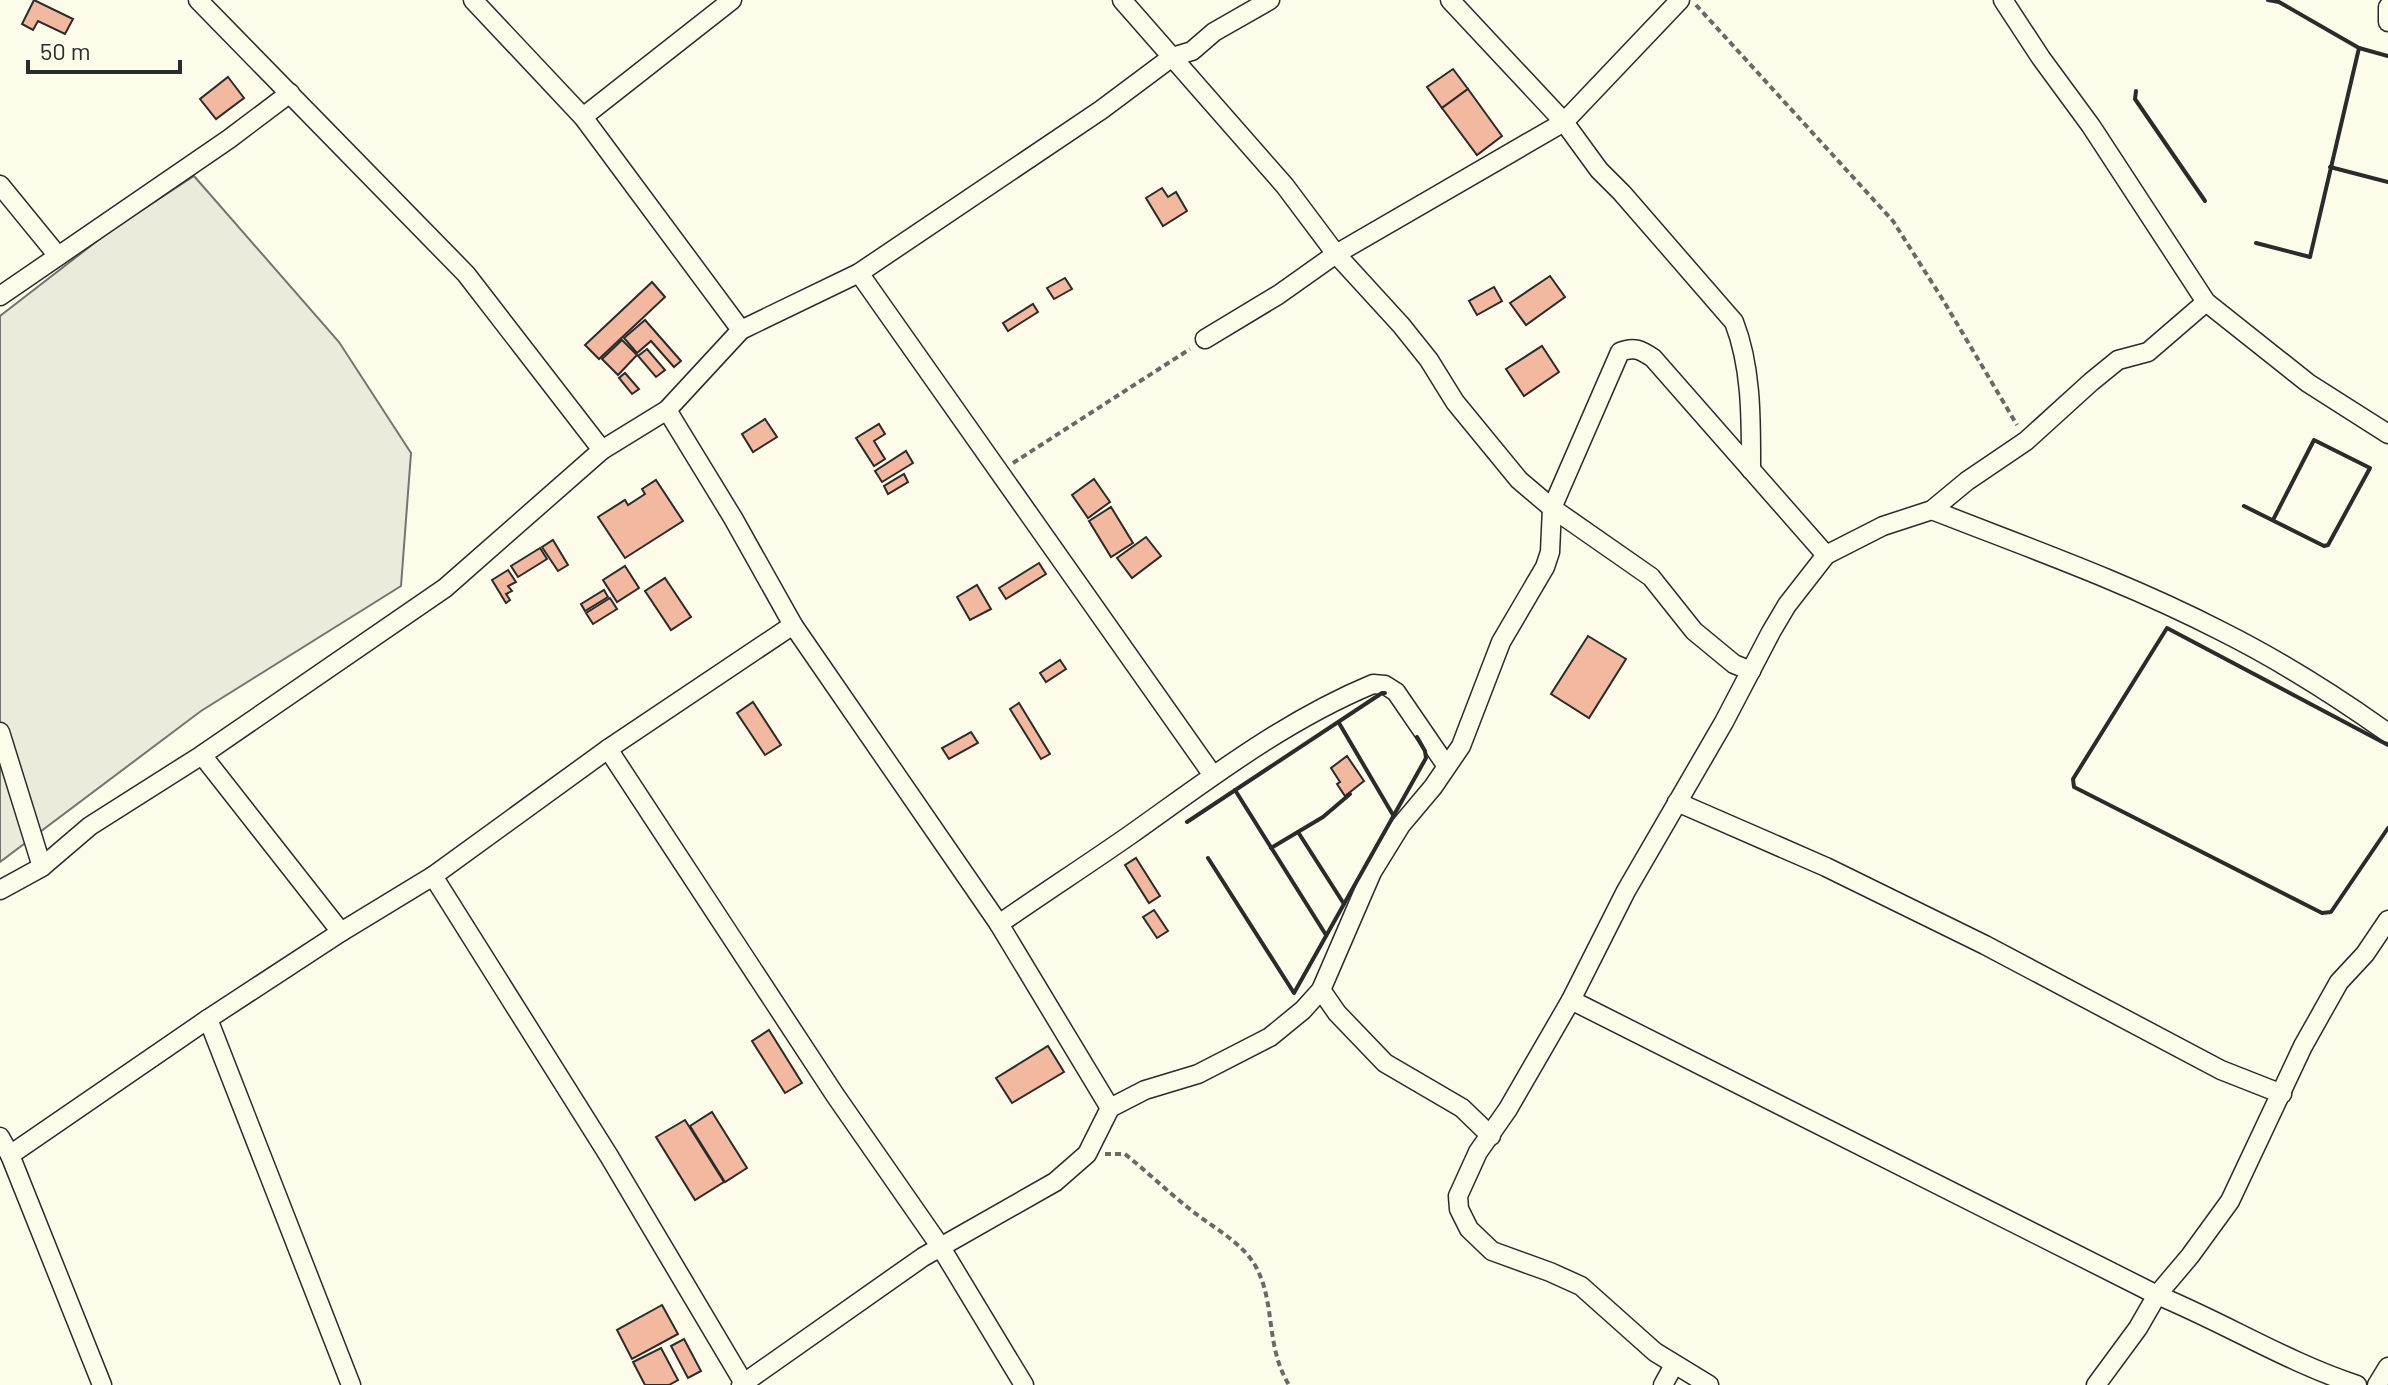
<svg xmlns="http://www.w3.org/2000/svg" width="2388" height="1385" font-family="Barlow,sans-serif">
	<style>
		.green { fill: #ecebdb; stroke: #74746e; stroke-width: 2 }
		.building { fill: #f2b8a0; stroke: #2b2b2b; stroke-width: 2 }
		.lines { fill: none; stroke-linecap: round; stroke-linejoin: round }
		.street-casing { stroke: #2b2b2b; stroke-width: 21 }
		.path { stroke: #6a6964; stroke-width: 4; stroke-dasharray: 6 4; stroke-linecap: butt }
		.street { stroke: #fdfbea; stroke-width: 18 }
		.wall { stroke: #2b2b2b; stroke-width: 4 }
	</style>
	<rect width="100%" height="100%" fill="#fdfbea"/>
	<polygon class="green" points="194,176 339,342 411,453 401,586 201,711 0,862 0,316 110,231"/>
	<g class="building">
		<polygon points="34,0 73,19 65,34 38,21 33,30 22,24"/>
		<polygon points="1453,69 1468,89 1442,108 1427,87"/>
		<polygon points="228,77 244,98 216,119 200,99"/>
		<polygon points="1468,89 1502,136 1477,155 1442,108"/>
		<polygon points="1162,188 1168,197 1176,192 1187,211 1163,226 1146,198"/>
		<polygon points="1550,276 1565,297 1526,325 1510,303"/>
		<polygon points="1065,278 1072,289 1054,299 1047,288"/>
		<polygon points="652,282 665,297 599,359 585,345"/>
		<polygon points="1494,287 1502,301 1477,315 1469,301"/>
		<polygon points="1033,304 1038,312 1008,331 1003,323"/>
		<polygon points="645,320 681,361 674,367 651,341 637,353 624,338"/>
		<polygon points="622,340 637,355 618,375 602,359"/>
		<polygon points="1542,346 1559,372 1524,396 1506,369"/>
		<polygon points="647,349 665,370 656,377 638,356"/>
		<polygon points="625,373 639,389 632,394 619,378"/>
		<polygon points="765,419 777,437 753,452 742,434"/>
		<polygon points="879,424 885,434 874,441 885,459 874,466 856,438"/>
		<polygon points="906,451 913,463 882,482 875,471"/>
		<polygon points="904,474 908,482 888,494 884,486"/>
		<polygon points="1094,479 1110,502 1088,518 1072,495"/>
		<polygon points="656,480 683,521 625,558 598,517 625,500 628,505 645,494 642,489"/>
		<polygon points="1111,507 1133,543 1111,557 1089,521"/>
		<polygon points="1146,537 1161,556 1132,578 1117,558"/>
		<polygon points="553,540 568,565 558,571 542,547"/>
		<polygon points="540,548 547,559 518,577 511,566"/>
		<polygon points="1039,563 1046,574 1006,599 999,588"/>
		<polygon points="625,566 639,588 617,602 603,580"/>
		<polygon points="508,570 516,582 508,586 512,591 506,594 510,600 506,603 492,580"/>
		<polygon points="665,578 691,617 671,630 645,591"/>
		<polygon points="977,585 991,609 970,620 957,597"/>
		<polygon points="604,590 608,597 585,611 581,604"/>
		<polygon points="610,598 617,609 593,624 586,613"/>
		<polygon points="1588,636 1626,659 1589,718 1551,694"/>
		<polygon points="1060,660 1066,669 1046,682 1040,673"/>
		<polygon points="753,702 781,745 765,755 737,713"/>
		<polygon points="1019,703 1050,754 1041,759 1010,709"/>
		<polygon points="971,732 978,743 949,759 942,748"/>
		<polygon points="1347,756 1364,781 1345,796 1337,784 1340,782 1331,768"/>
		<polygon points="1136,858 1160,896 1149,903 1125,865"/>
		<polygon points="1154,910 1168,931 1157,938 1143,917"/>
		<polygon points="769,1030 802,1083 785,1093 752,1041"/>
		<polygon points="1048,1046 1064,1072 1012,1103 996,1078"/>
		<polygon points="712,1112 747,1168 725,1182 690,1126"/>
		<polygon points="685,1120 724,1182 695,1200 656,1137"/>
		<polygon points="662,1305 678,1334 632,1359 617,1330"/>
		<polygon points="684,1339 701,1371 688,1378 671,1346"/>
		<polygon points="661,1348 678,1380 669,1385 645,1385 633,1362"/>
	</g>
	<g class="lines">
		<defs>
			<g id="street">
				<polyline points="198,0 466,274 602,450"/>
				<polyline points="473,0 583,117 741,330"/>
				<polyline points="1122,0 1285,186 1336,254 1401,325 1429,360 1455,402 1519,480 1552,508 1651,577 1694,631 1734,664 1751,671"/>
				<path d="M1450,0L1564,122L1599,170L1622,193L1734,322C1752,368 1751,421 1751,470"/>
				<polyline points="2003,0 2041,58 2091,126 2206,302 2308,383 2388,434"/>
				<polyline points="2388,7 2388,22"/>
				<polyline points="583,117 732,0"/>
				<polyline points="0,185 58,256"/>
				<polyline points="859,273 1212,774"/>
				<polyline points="0,296 229,139 290,93"/>
				<polyline points="1205,339 1278,295 1336,254 1564,122 1680,0"/>
				<polyline points="667,410 733,518 793,625 999,924 1110,1108"/>
				<path d="M1932,510C2029,548 2128,583 2221,631C2279,660 2336,696 2388,733"/>
				<polyline points="0,732 42,867"/>
				<polyline points="608,749 835,1095 940,1246 1024,1385"/>
				<polyline points="202,755 341,932"/>
				<polyline points="1677,802 1826,867 1985,945 2221,1070 2282,1094"/>
				<polyline points="433,876 609,1156 745,1385"/>
				<polyline points="0,890 42,867 90,826 202,755 445,588 602,450 667,410 741,330 859,273 1101,110 1172,57 1192,51 1214,32 1270,0"/>
				<path d="M999,924C1042,894 1087,865 1130,835C1209,779 1284,721 1373,684L1385,685L1396,692L1446,765"/>
				<polyline points="1321,990 1337,1013 1385,1063 1462,1108 1491,1136"/>
				<path d="M1571,1000L2157,1295C2225,1323 2287,1362 2357,1385"/>
				<polyline points="208,1019 351,1385"/>
				<polyline points="0,1137 10,1155 102,1385"/>
				<polyline points="10,1155 208,1019 341,932 433,876 608,749 793,625"/>
				<path d="M741,1385L923,1257L1055,1182L1087,1154L1110,1108L1145,1090L1198,1074L1270,1037L1303,1010L1321,990L1372,872L1401,825L1433,787L1461,746L1501,642L1545,567L1550,552L1552,508L1620,352C1634,346 1641,350 1653,358L1826,555"/>
				<polyline points="1663,1385 1674,1365"/>
				<polyline points="1709,1385 1655,1352 1581,1286 1550,1272 1492,1251 1469,1229 1459,1209 1458,1196 1478,1152 1508,1109 1571,1000 1626,891 1724,722 1771,632 1787,605 1826,555 1883,526 1932,510 1967,481 2026,441 2091,382 2118,360 2148,352 2206,302"/>
				<polyline points="2096,1385 2138,1328 2157,1295 2190,1256 2230,1201 2303,1046 2339,982 2365,954 2388,920"/>
				<polyline points="2377,1385 2388,1367"/>
			</g>
		</defs>
		<use href="#street" class="street-casing"/>
		<g class="path">
			<polyline points="1696,5 1893,221 1943,300 2017,425"/>
			<polyline points="1013,463 1190,349"/>
			<path d="M1105,1154H1125C1146,1171 1165,1189 1186,1206C1208,1225 1242,1241 1256,1267C1276,1304 1265,1346 1289,1385"/>
		</g>
		<use href="#street" class="street"/>
		<g class="wall">
			<polyline points="2359,48 2388,56"/>
			<polyline points="2136,91 2135,99 2205,201"/>
			<polyline points="2330,167 2388,182"/>
			<polyline points="2256,243 2310,257 2359,48 2279,2 2268,0"/>
			<polyline points="2244,506 2324,546 2328,545 2370,468 2314,440 2273,520"/>
			<polyline points="1339,723 1393,815"/>
			<polyline points="2388,745 2167,628 2073,779 2074,787 2322,913 2331,912 2388,828"/>
			<polyline points="1235,790 1326,935"/>
			<polyline points="1187,822 1382,693 1385,693"/>
			<polyline points="1298,832 1344,904"/>
			<polyline points="1271,848 1323,817 1350,794"/>
			<polyline points="1208,858 1294,993 1426,758 1425,751 1417,737"/>
		</g>
	</g>
	<path d="M28 60v12h152v-12" fill="none" stroke="#2b2b2b" stroke-width="4"/>
	<text x="40" y="60" font-size="24" fill="#2b2b2b" stroke="#fdfbea" stroke-width="6" paint-order="stroke">50 m</text>
</svg>
